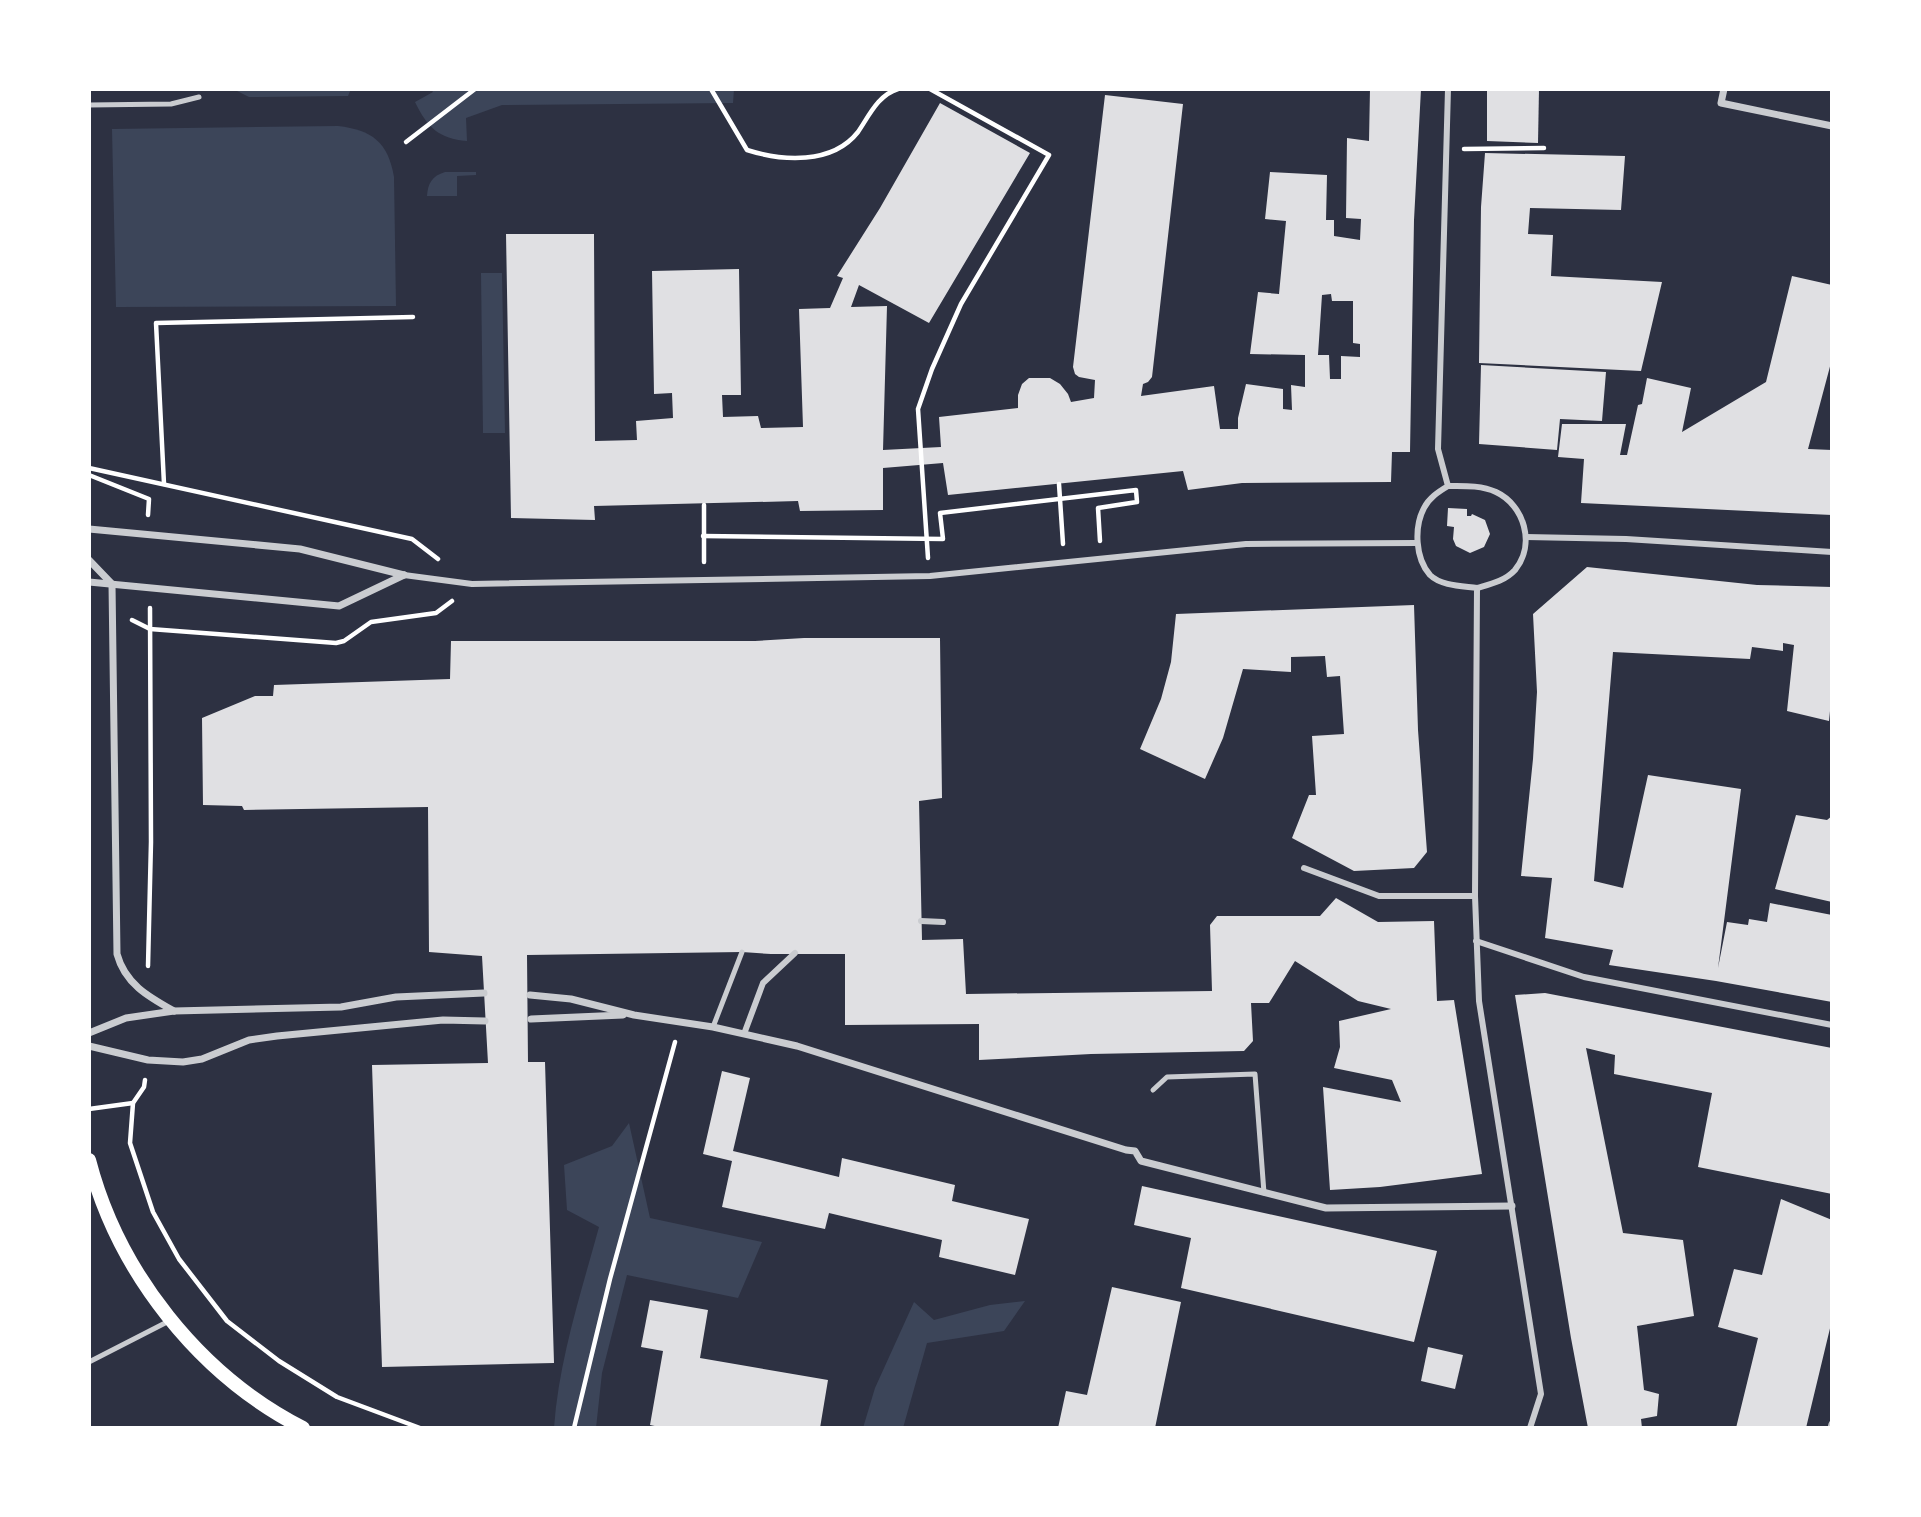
<svg xmlns="http://www.w3.org/2000/svg" width="1921" height="1517" font-family="'Exo 2',sans-serif">
	<style>
		.green { fill: #3c4559 }
		.building { fill: #e0e0e3; fill-rule: evenodd }
		.lines { fill: none; stroke-linecap: round; stroke-linejoin: round }
		.path { stroke: #fff; stroke-width: 4.5 }
		.service { stroke: #caccd0; stroke-width: 5 }
		.pedestrian { stroke: #caccd0; stroke-width: 6 }
		.minor { stroke: #caccd0; stroke-width: 7 }
		.secondary { stroke: #fff; stroke-width: 14 }
	</style>
	<rect width="100%" height="100%" fill="#2d3142"/>
	<g class="green">
		<polygon points="233,89 351,89 348,96 259,97 249,97"/>
		<path d="M431,89H734L733,103L502,105L466,118L467,141C439,139 427,127 415,102L433,92Z"/>
		<path d="M338,126C372,130 388,142 394,177L396,306L116,307L112,129Z"/>
		<path d="M445,172H476V175L457,176V196H427C428,183 432,176 445,172Z"/>
		<polygon points="481,273 502,273 505,433 483,433"/>
		<path d="M629,1123L650,1218L762,1242L738,1298L627,1275L602,1373L596,1428H554C559,1359 581,1293 599,1227L567,1210L564,1165L612,1146Z"/>
		<polygon points="1025,1301 1004,1331 927,1343 903,1428 863,1428 875,1388 914,1302 934,1320 990,1305"/>
	</g>
	<g class="building">
		<path d="M1370,89H1421L1414,220L1410,452H1392L1391,482L1242,483L1188,490L1183,471L948,495L943,463L883,468V510L800,511L798,501L594,506L595,520L511,518L506,234H594L595,441L637,440L636,421L673,418L672,393L654,394L652,271L739,269L741,395H722L723,417L758,416L761,428L803,427L799,309L830,308L843,278L837,276L880,208L940,103L1030,153L929,323L859,285L851,307L887,306L883,450L941,447L939,417L1018,408V395L1022,384L1029,378H1050L1060,384L1068,394L1071,402L1094,398L1095,380L1079,377L1075,374L1073,367L1105,95L1183,104L1152,377L1148,382L1143,384L1141,396L1214,386L1220,429H1238V418L1246,384L1283,389V409L1292,410L1291,385L1305,387V355L1250,354L1258,292L1279,294L1286,221L1265,219L1270,172L1327,175L1326,220H1334V236L1360,240L1361,219L1346,218L1347,138L1369,141ZM1331,294L1332,301H1353V343L1360,344V357L1341,356V379H1330L1329,355H1318L1322,295Z"/>
		<polygon points="1487,89 1539,89 1538,143 1487,141"/>
		<polygon points="1485,153 1625,156 1621,210 1530,208 1528,234 1553,235 1551,276 1662,282 1641,371 1479,363 1481,207"/>
		<polygon points="1792,276 1832,285 1832,359 1808,449 1832,450 1832,515 1581,503 1584,459 1558,457 1562,424 1626,424 1620,455 1627,455 1638,405 1642,404 1647,378 1691,388 1682,432 1766,382"/>
		<polygon points="1481,365 1606,372 1602,421 1560,419 1557,450 1479,444"/>
		<polygon points="1448,508 1467,509 1467,516 1471,516 1472,514 1485,520 1490,534 1484,547 1470,553 1456,546 1453,539 1454,527 1447,526"/>
		<polygon points="1587,567 1757,585 1832,587 1832,691 1829,721 1787,711 1794,645 1783,643 1783,651 1752,647 1750,659 1613,652 1594,881 1623,888 1648,775 1741,789 1718,968 1727,922 1748,925 1749,919 1767,922 1770,903 1832,915 1832,1002 1716,981 1609,965 1613,950 1545,938 1552,878 1521,876 1533,759 1537,692 1533,614"/>
		<polygon points="1414,605 1418,730 1427,852 1414,868 1354,871 1292,838 1309,795 1316,795 1312,736 1344,734 1340,676 1327,677 1325,656 1291,657 1291,672 1243,669 1223,738 1205,779 1140,749 1161,699 1171,662 1176,614"/>
		<polygon points="804,638 940,638 942,798 919,801 922,940 963,939 966,994 1212,991 1210,925 1217,916 1320,916 1336,898 1378,922 1434,921 1437,1001 1454,1000 1482,1174 1380,1187 1330,1190 1323,1087 1401,1102 1392,1080 1334,1068 1340,1047 1339,1021 1391,1009 1358,1001 1295,961 1269,1003 1251,1003 1253,1041 1244,1051 1091,1054 979,1060 979,1024 845,1025 845,954 771,954 742,952 527,955 528,1062 545,1062 554,1363 382,1367 372,1065 488,1063 482,956 429,952 428,807 244,810 242,806 203,805 202,718 255,696 273,696 274,685 450,679 451,641 755,641"/>
		<polygon points="1796,815 1827,820 1832,816 1832,902 1775,889"/>
		<polygon points="1545,993 1832,1048 1832,1194 1698,1167 1712,1093 1614,1074 1615,1055 1586,1048 1623,1233 1683,1240 1694,1316 1637,1326 1644,1390 1659,1394 1657,1416 1641,1419 1642,1428 1588,1428 1571,1338 1515,995"/>
		<polygon points="722,1071 750,1078 733,1151 839,1177 842,1158 955,1185 952,1201 1029,1219 1015,1275 939,1257 942,1240 829,1213 825,1229 722,1207 732,1161 703,1154"/>
		<polygon points="1142,1186 1437,1251 1414,1342 1181,1288 1191,1238 1134,1225"/>
		<polygon points="1781,1199 1832,1220 1832,1320 1806,1428 1736,1428 1758,1338 1718,1327 1734,1269 1762,1275"/>
		<polygon points="1112,1287 1181,1302 1155,1428 1058,1428 1066,1391 1087,1395"/>
		<polygon points="650,1300 708,1310 700,1358 828,1380 820,1428 664,1428 650,1425 663,1351 641,1347"/>
		<polygon points="1428,1347 1463,1355 1455,1389 1421,1381"/>
	</g>
	<g class="lines">
		<g class="path">
			<path d="M711,89L747,150C782,161 832,165 858,132C869,116 878,95 898,89"/>
			<polyline points="406,142 475,89"/>
			<polyline points="1464,149 1544,148"/>
			<polyline points="89,468 412,539 438,559"/>
			<polyline points="89,475 149,499 148,515"/>
			<polyline points="164,484 156,323 413,317"/>
			<polyline points="1059,484 1063,544"/>
			<polyline points="703,536 943,539 940,513 1136,490 1137,502 1098,508 1100,541"/>
			<polyline points="928,558 918,409 932,369 961,304 1049,155 930,89"/>
			<polyline points="704,562 704,505"/>
			<polyline points="132,620 150,629 336,643 344,641 371,622 436,613 452,601"/>
			<polyline points="148,966 151,842 150,608"/>
			<polyline points="145,1080 144,1087 133,1103 130,1143 153,1212 179,1259 227,1321 279,1361 337,1397 420,1428"/>
			<polyline points="89,1109 133,1103"/>
			<polyline points="574,1428 610,1279 675,1042"/>
		</g>
		<g class="service">
			<polyline points="89,105 171,104 199,97"/>
			<polyline points="713,1027 742,952"/>
			<polyline points="1153,1090 1167,1077 1255,1074 1264,1193"/>
			<polyline points="89,1362 171,1320"/>
		</g>
		<g class="pedestrian">
			<path d="M1448,89L1438,449L1448,486C1438,492 1429,498 1424,508C1414,527 1415,558 1430,575C1441,586 1463,586 1477,588L1475,896L1479,1001L1541,1394L1530,1428"/>
			<path d="M1448,486C1463,486 1481,485 1496,492C1524,505 1536,544 1515,570C1505,581 1491,584 1477,588"/>
			<polyline points="1526,537 1626,539 1832,552"/>
			<polyline points="404,575 472,584 930,576 1246,544 1417,543"/>
			<polyline points="1304,868 1379,896 1475,896"/>
			<polyline points="921,921 943,922"/>
			<polyline points="1476,941 1584,977 1832,1025"/>
			<polyline points="744,1034 763,983 795,953"/>
		</g>
		<g class="minor">
			<polyline points="1724,89 1721,103 1832,126"/>
			<polyline points="89,529 300,549 404,575"/>
			<path d="M89,560L112,584L117,954C125,984 149,997 174,1011"/>
			<polyline points="89,582 339,606 404,575"/>
			<polyline points="530,995 571,999 634,1015 713,1027 797,1046 1126,1150 1135,1151 1141,1161 1326,1208 1512,1206"/>
			<polyline points="531,1019 623,1015"/>
			<polyline points="89,1033 126,1018 174,1011 341,1007 396,997 484,993"/>
			<polyline points="89,1046 148,1060 183,1062 202,1059 249,1040 277,1036 443,1020 485,1021"/>
			<polyline points="1831,1428 1832,1424"/>
		</g>
		<path class="secondary" d="M89,1160C118,1272 199,1375 303,1428"/>
	</g>
	<rect width="1921" height="1517" fill="none" stroke="#ffffff" stroke-width="182"/>
</svg>
